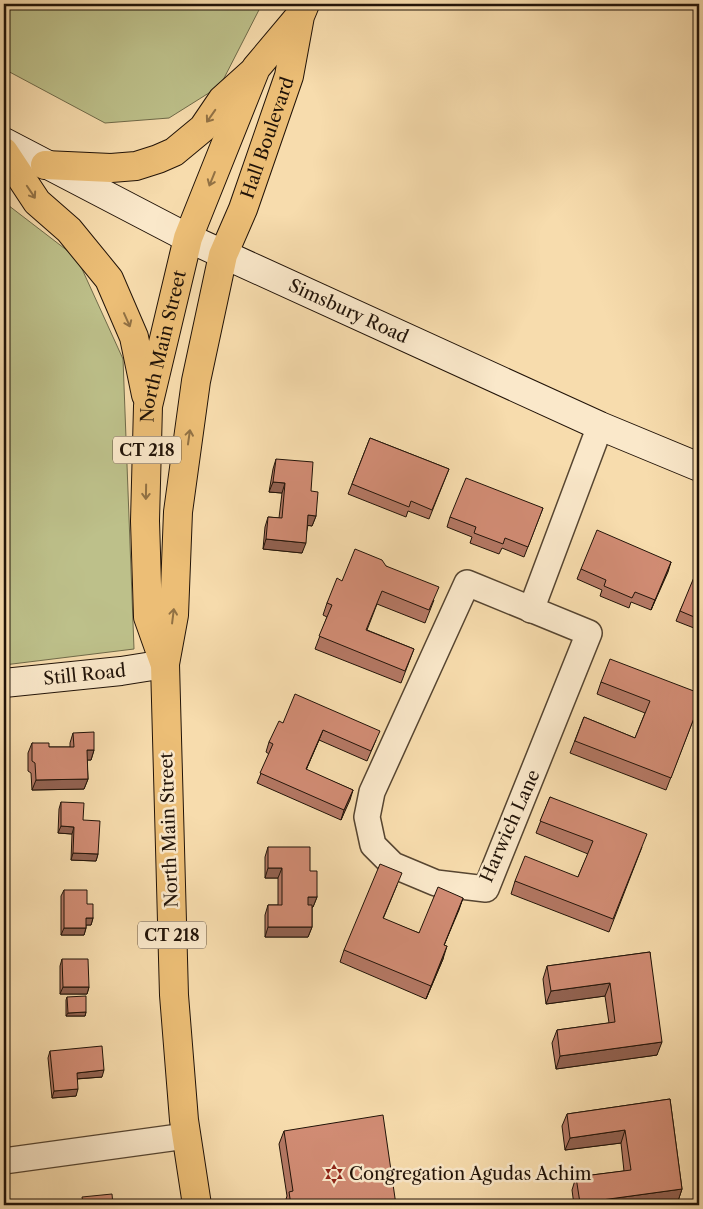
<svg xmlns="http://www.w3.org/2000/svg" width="703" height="1209" font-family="'Libre Caslon Text',serif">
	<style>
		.green { fill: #bdc08a; stroke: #6f6a49 }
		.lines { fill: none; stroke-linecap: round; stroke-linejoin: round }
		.street-casing { stroke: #564531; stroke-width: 28 }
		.secondary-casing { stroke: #211308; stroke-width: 30 }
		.primary-casing { stroke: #211308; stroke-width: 30 }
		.street { stroke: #fae8ca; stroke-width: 25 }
		.secondary { stroke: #fae8ca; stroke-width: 28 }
		.primary { stroke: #ecbe76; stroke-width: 28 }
		.wall { fill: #b47864; stroke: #211308 }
		.shaded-wall { fill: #926251; stroke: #211308 }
		.building { fill: #d18c74; stroke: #211308 }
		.oneway { stroke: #917144 }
		.labels { text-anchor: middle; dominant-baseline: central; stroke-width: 5; stroke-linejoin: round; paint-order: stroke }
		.shield { fill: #fae8ca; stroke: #625342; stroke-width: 1 }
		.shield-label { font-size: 16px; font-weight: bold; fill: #211308 }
		.street-label { font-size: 18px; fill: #211308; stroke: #fae8ca }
		.poi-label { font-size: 18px; fill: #211308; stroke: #fae8ca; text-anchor: start }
	</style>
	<rect width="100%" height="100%" fill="#f7dcad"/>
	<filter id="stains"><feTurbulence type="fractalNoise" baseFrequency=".004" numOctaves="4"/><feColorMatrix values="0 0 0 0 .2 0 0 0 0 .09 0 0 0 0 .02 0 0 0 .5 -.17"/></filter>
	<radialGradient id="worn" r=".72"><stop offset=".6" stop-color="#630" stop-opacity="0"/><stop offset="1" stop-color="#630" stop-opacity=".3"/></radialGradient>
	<g class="green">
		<polygon points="4,4 262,4 220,86 169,118 105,123 4,69"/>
		<polygon points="4,202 77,258 123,359 134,649 4,665"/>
	</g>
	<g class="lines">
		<defs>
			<g id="street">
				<polygon points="467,583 589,633 486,889 436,883 393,865 373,845 367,817 372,792"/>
				<polyline points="531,610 600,426"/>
				<polyline points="4,1161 186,1136"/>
			</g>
			<g id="secondary">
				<path id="s1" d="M4,142L188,238L600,426L699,467"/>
				<path id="s2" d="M4,683L121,671L165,664"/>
			</g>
			<g id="primary">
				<polyline points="4,152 37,202 69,230 109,279 134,337 146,395"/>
				<polyline points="45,165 111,168 136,166 158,159 174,152 203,128 222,100 252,73"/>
				<path id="s3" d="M164,662L148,617L145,521L148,406L188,238L256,68L298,18"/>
				<path id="s4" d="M197,1205L184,1120L174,995L165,664L174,615L178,512L196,381L223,255L243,209L289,76L300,16L305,4"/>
			</g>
		</defs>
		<use href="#street" class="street-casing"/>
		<use href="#secondary" class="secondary-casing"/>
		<use href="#primary" class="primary-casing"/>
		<use href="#street" class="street"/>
		<use href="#secondary" class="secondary"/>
		<use href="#primary" class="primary"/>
	</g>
	<g class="wall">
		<polygon points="370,438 449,469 429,519 408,511 406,517 348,494"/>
		<polygon points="276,459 311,491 316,516 312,526 308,525 302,553 263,549 265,527 268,517 279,518 282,493 269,492 273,469"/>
		<polygon points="543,508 524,557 502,548 499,554 470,543 472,537 447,527 450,517"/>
		<polygon points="671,562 651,610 631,602 629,608 600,596 602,590 577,579 581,569"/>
		<polygon points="386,566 434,600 425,623 377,604 367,630 414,649 401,683 315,649 327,617 323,615 327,603 342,581"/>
		<polygon points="699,571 699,630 676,621 680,611"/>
		<polygon points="601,682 699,705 666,790 570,753 584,717 635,738 645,713 597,694"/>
		<polygon points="283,723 376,740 367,761 319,740 306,770 353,790 341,820 257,783 269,754 266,752 269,742"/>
		<polygon points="73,733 94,750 91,760 87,760 88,779 84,789 32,790 31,773 28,771 28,753 32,743 49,747 70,747 70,743"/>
		<polygon points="550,797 642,847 609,932 511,894 515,881 578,877 588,854 536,833"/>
		<polygon points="61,802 83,820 98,854 96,861 71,860 72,834 58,833 59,809"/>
		<polygon points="268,847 310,871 317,897 313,907 312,907 312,927 308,937 265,937 265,915 268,905 278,905 278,878 265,878 265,857"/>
		<polygon points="397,885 383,919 419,933 463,898 444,945 443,959 426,999 340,962 344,950"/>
		<polygon points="64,890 87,904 93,918 91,925 86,925 86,928 84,935 61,935 61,896"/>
		<polygon points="650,952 657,1055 556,1069 552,1043 557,1030 609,1023 605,996 546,1004 543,979 547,966"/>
		<polygon points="62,959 89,987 87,994 60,994 60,966"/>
		<polygon points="67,997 86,1012 85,1016 66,1016 66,1000"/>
		<polygon points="50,1051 102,1077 77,1079 76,1096 52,1098 48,1058"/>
		<polygon points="670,1099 682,1189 678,1201 648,1205 574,1205 572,1190 576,1177 624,1171 621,1143 565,1150 562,1126 567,1114"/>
		<polygon points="284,1131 396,1205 284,1205 287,1196 279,1144"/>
	</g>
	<g class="shaded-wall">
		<polygon points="273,482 285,483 282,493 269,492"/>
		<polygon points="308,515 316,516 312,526 305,525"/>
		<polygon points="266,539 306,543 302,553 263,549"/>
		<polygon points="671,562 668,572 651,610 655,600"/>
		<polygon points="323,730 319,740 302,779 306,769"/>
		<polygon points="87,750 94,750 91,760 84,760"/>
		<polygon points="88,779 84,789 32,790 36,780"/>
		<polygon points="353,790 350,800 341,820 344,810"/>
		<polygon points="61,826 74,827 72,834 58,833"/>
		<polygon points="73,853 98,854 96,861 71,860"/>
		<polygon points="268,868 282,868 278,878 265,878"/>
		<polygon points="308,897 317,897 313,907 305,907"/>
		<polygon points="463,898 459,910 439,957 444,945"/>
		<polygon points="86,918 93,918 91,925 84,925"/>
		<polygon points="268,927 312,927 308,937 265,937"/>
		<polygon points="64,928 86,928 84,935 61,935"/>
		<polygon points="447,946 443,959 426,999 431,986"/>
		<polygon points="610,983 605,996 546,1004 551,991"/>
		<polygon points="63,987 89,987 87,994 60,994"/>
		<polygon points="86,1012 85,1016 66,1016 68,1013"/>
		<polygon points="662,1042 657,1055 556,1069 560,1056"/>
		<polygon points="104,1070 102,1077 74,1079 77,1073"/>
		<polygon points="78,1089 76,1096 52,1098 54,1091"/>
		<polygon points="625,1130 621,1143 565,1150 570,1138"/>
		<polygon points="682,1189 678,1201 648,1205 579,1205 580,1203"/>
	</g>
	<g class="building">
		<polygon points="370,438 449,469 432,510 411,501 409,507 352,484"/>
		<polygon points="276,459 313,462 311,491 318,492 316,516 308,515 306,543 266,539 268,517 282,518 285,483 273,482"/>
		<polygon points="466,478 543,508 528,547 505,538 503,544 474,533 476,527 450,517"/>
		<polygon points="597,530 671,562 655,600 635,592 632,598 604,586 606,580 581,569"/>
		<polygon points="355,549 382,560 386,566 439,587 429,610 382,591 366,630 414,649 405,671 319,636 332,605 327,603 337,578 342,581"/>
		<polygon points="697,570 699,571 699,619 680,611"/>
		<polygon points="610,659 699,693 699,705 671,778 575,741 584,717 635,738 650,701 601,682"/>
		<polygon points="295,694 380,731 371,751 323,730 306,769 353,790 344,810 260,773 273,744 269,742 279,721 283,723"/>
		<polygon points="94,732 94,750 87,750 88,779 36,780 35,763 32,761 32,743 49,743 49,747 74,747 73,733"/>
		<polygon points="550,797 647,834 613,919 515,881 525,856 578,877 593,841 540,821"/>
		<polygon points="61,802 84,803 83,820 100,821 98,854 73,853 74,827 61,826"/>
		<polygon points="268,847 310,847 310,871 317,871 317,897 308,897 308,905 312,905 312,927 268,927 268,905 282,905 282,868 268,868"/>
		<polygon points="380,864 402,873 383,918 419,933 438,887 463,898 444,945 447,946 431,986 344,950"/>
		<polygon points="64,890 87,890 87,904 93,904 93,918 86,918 86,928 64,928"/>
		<polygon points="650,952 662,1042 560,1056 557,1030 615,1022 610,983 551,991 547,966"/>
		<polygon points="62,959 88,959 89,987 63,987"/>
		<polygon points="86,996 86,1012 68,1013 67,997"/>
		<polygon points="102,1046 104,1070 77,1073 78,1089 54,1091 50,1051"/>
		<polygon points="670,1099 682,1189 580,1203 576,1177 631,1170 625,1130 570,1138 567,1114"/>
		<polygon points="383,1115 396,1205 291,1205 289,1192 293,1191 284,1131"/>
		<polygon points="112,1194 113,1205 63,1205 63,1204 83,1203 82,1197"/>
	</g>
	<defs><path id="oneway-shaft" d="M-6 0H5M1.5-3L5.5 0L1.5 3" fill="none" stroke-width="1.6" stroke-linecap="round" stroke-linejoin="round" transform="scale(1.25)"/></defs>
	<g class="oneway">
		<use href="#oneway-shaft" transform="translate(211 116) rotate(125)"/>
		<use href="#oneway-shaft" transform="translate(212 179) rotate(112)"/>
		<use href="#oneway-shaft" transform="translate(31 192) rotate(56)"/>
		<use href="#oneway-shaft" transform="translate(127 320) rotate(66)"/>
		<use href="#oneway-shaft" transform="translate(189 437) rotate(-82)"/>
		<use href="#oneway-shaft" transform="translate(146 492) rotate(91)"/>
		<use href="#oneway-shaft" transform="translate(173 616) rotate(-83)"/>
	</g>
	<defs>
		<symbol id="synagogue-bare" viewBox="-9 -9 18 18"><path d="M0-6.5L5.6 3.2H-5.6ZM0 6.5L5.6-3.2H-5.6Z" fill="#8f2418" stroke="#fae8ca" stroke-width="2.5" paint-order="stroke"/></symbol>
	</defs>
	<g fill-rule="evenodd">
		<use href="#synagogue-bare" x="320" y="1160" width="28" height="28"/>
	</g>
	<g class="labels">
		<g class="shield">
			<rect x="113" y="436.5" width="68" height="27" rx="4"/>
			<rect x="138" y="921.5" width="68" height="27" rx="4"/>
		</g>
		<g class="shield-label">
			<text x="147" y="450">CT 218</text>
			<text x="172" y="935">CT 218</text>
		</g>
		<g class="street-label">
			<text stroke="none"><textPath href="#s4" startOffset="1082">Hall Boulevard</textPath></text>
			<text stroke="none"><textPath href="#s1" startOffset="384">Simsbury Road</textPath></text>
			<text stroke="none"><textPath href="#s3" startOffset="320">North Main Street</textPath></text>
			<text stroke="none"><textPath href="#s2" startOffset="81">Still Road</textPath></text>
			<text transform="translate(510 826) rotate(-66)">Harwich Lane</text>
			<text transform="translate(169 830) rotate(-92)">North Main Street</text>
		</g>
		<g class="poi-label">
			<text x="349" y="1174">Congregation Agudas Achim</text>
		</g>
	</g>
	<rect width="703" height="1209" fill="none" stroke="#f7dcad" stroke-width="20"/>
	<rect x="5" y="5" width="693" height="1199" fill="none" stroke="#211308" stroke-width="2.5"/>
	<rect x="10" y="10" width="683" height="1189" fill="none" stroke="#211308"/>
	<rect width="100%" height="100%" filter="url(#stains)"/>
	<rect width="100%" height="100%" fill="url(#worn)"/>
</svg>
